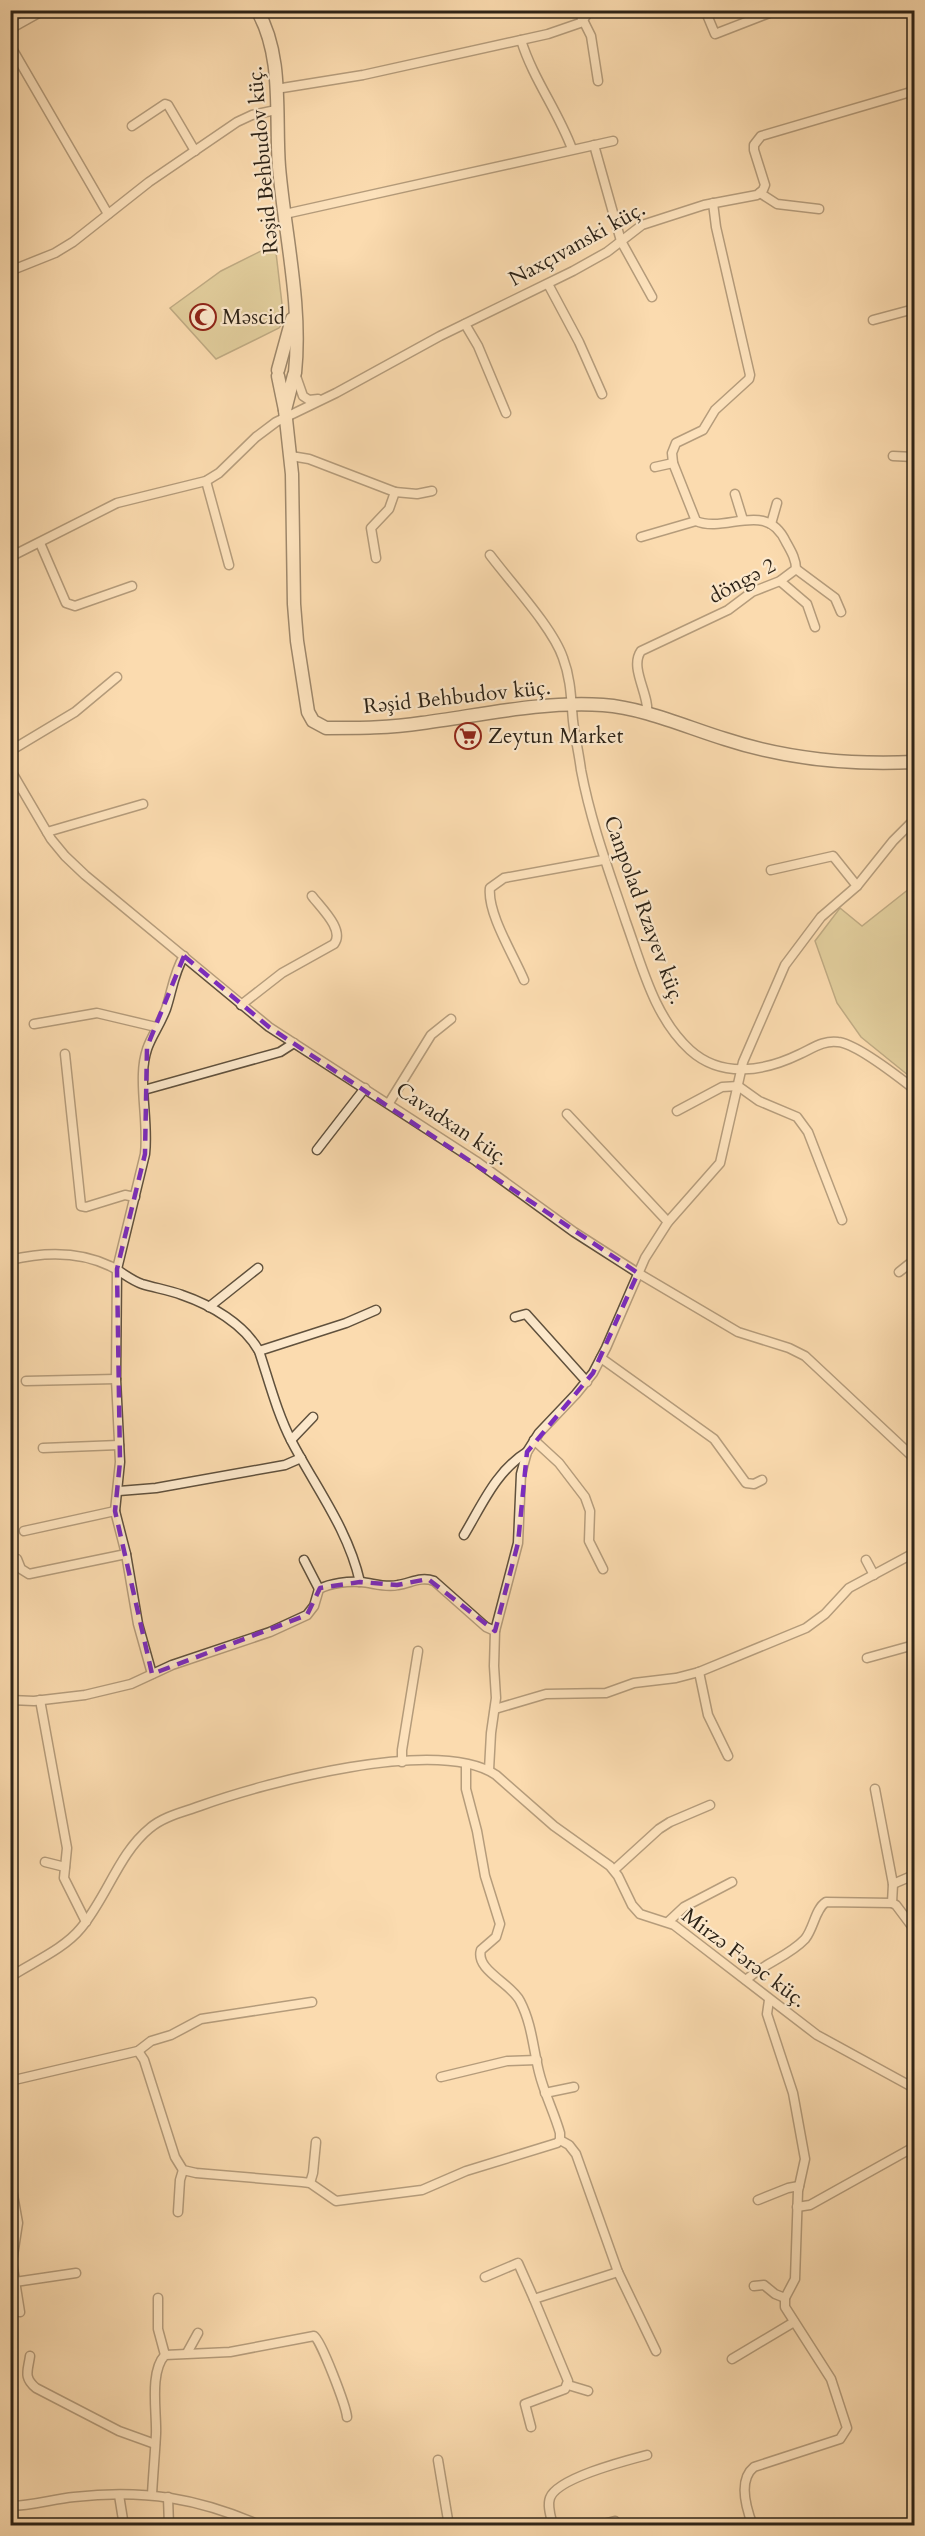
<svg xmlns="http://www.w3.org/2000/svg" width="925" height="2536" font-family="Cardo,serif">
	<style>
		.green { fill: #c3bf87; stroke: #78714f; stroke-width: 1.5 }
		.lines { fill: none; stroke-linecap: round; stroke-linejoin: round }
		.street-casing { stroke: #60513d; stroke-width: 11 }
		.secondary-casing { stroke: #2d2317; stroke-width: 15 }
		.street { stroke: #fce8cb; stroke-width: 8 }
		.secondary { stroke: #fce8cb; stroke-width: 12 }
		.marked { fill: none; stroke: #7b2cbf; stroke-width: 4.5; stroke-dasharray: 12 8; stroke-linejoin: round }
		.labels { text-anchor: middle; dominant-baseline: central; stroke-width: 4.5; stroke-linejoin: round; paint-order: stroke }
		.street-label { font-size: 21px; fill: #2d2317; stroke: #fce8cb }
		.poi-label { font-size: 21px; fill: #2d2317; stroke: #fce8cb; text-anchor: start }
	</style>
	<rect width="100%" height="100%" fill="#fbdbaf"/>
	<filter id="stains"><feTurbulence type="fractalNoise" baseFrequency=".00333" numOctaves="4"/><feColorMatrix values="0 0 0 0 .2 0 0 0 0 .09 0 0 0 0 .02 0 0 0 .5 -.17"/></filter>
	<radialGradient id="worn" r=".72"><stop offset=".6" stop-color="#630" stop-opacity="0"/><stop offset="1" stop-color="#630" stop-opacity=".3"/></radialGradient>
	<g class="green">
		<polygon points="275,244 284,321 279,328 216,359 170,308 221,271"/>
		<polygon points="914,885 914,1080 861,1037 837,1003 815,941 840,908 862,926"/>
	</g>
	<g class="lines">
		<defs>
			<g id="street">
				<polyline points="578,10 591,36 598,81"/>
				<polyline points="705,10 715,34 777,10"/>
				<polyline points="10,29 44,10"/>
				<path d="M521,40C533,79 558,111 572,149"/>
				<polyline points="10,45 108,214"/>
				<polyline points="276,89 363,75 548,34 580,23 591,10"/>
				<polyline points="132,126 165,104 168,105 195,151"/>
				<polyline points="594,145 621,241 652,297"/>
				<polyline points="760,193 777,204 819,209"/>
				<polyline points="285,214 613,141"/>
				<polyline points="10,271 55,253 73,242 149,182 237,122 252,115 276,110"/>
				<polyline points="548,284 579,342 602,394"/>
				<polyline points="873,320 914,309"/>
				<polyline points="465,324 478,346 506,413"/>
				<polyline points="296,376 303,396 309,400 318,399"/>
				<polyline points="291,456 309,459 395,492 389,509 371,528 376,558"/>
				<polyline points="893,456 914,457"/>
				<polyline points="655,467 673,463"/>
				<polyline points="206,481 229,565"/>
				<polyline points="395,492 417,494 432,491"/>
				<polyline points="735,494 743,520"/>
				<polyline points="771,524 777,503"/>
				<polyline points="641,537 696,521"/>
				<polyline points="40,543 66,603 75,606 132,586"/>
				<path d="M490,555C511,583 553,628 563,658C571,679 571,699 573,721C575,737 579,754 581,770C591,823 609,871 626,922C642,966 654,1017 690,1050C722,1079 765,1071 800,1054C813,1048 824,1040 838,1042C855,1043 900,1078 914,1089"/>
				<polyline points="10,557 117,503 206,481 219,473 256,437 276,422 336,393 440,336 573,271 607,252 642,225 704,205 757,195 763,190 765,185 754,150 754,145 761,136 914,91"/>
				<polyline points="796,569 835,598 841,612"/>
				<polyline points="780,581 807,604 815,627"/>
				<path d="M647,714C650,695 629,668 641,651L728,610L752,592L780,581L796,569C796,559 791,551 786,542C766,499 726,534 696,521L673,463L672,453L676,443L703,430L715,410L749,379L750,375L716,227L713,203"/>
				<polyline points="10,751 75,712 117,677"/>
				<polyline points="10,769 51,839 65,856 85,875 269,1027 476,1161 574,1232 638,1273 738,1332 789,1348 805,1356 914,1458"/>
				<polyline points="47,832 143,804"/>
				<polyline points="771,870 833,856 857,886"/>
				<path d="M524,980C514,956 487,913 490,888L504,878L603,860"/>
				<path d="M241,1005L282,973L334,944C345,930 321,908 312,896"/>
				<polyline points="34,1024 97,1013 156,1027"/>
				<polyline points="65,1054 81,1206 86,1207 125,1195 135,1197"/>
				<polyline points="144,1090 280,1052 294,1043"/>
				<polyline points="389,1103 431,1035 451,1019"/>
				<polyline points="677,1111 722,1087 738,1086 759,1101 797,1117 808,1132 842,1220"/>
				<polyline points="567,1114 668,1222"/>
				<polyline points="317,1150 365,1088"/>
				<path d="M10,1260C43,1252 79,1251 110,1266C121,1271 130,1280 142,1284C155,1288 169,1290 182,1295C211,1305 244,1324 259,1351C269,1381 277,1413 292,1442C316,1488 348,1529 360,1582"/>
				<polyline points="899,1272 914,1260"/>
				<polyline points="209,1307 258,1268"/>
				<polyline points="515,1317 526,1314 587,1382"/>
				<polyline points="259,1351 346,1323 376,1310"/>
				<polyline points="601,1358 714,1439 746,1483 754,1484 762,1480"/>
				<polyline points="26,1381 116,1379"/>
				<polyline points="291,1440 313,1417"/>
				<polyline points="534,1440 559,1463 585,1497 590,1511 589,1541 603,1569"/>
				<polyline points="43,1448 119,1445"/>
				<polyline points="119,1491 156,1488 285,1465 301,1458"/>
				<polyline points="24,1531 115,1511"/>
				<path d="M464,1535C482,1505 496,1471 527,1452"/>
				<polyline points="17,1559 21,1569 29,1574 126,1554"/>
				<polyline points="304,1560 319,1589"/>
				<polyline points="866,1560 874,1575"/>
				<polyline points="867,1658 914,1645"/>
				<polyline points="699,1672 708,1715 728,1756"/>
				<path d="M152,1674L138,1624L126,1554L115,1511L120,1462L116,1379L117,1269L145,1154C148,1127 142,1101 143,1074C144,1042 156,1035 166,1009C172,991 174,972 184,956"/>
				<path d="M10,1700L34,1701L85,1695L131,1684L172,1665L270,1632L307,1615L314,1606L319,1589C331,1583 348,1581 361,1582C373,1583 385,1588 398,1585C411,1583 421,1576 434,1581L486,1627L495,1631"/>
				<polyline points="40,1700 67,1848 64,1878 86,1922"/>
				<polyline points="495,1709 546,1694 606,1693 634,1683 676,1678 699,1672 806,1628 825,1614 849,1588 914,1553"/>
				<polyline points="402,1762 402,1750 418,1651"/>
				<polyline points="489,1770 491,1733 496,1698 494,1666 495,1631 518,1543 521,1474 527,1452 539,1433 576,1394 593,1373 606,1348 645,1258 668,1222 720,1163 743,1062 785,965 821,917 857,886 893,841 914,820"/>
				<polyline points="875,1789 893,1884 892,1903"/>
				<polyline points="45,1862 65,1867"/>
				<polyline points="614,1870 659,1829 670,1822 710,1805"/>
				<polyline points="893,1884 914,1875"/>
				<polyline points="668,1922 684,1907 732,1882"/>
				<path d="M10,1977C33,1962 64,1949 81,1928C107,1897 119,1853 150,1828C164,1816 184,1812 200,1806C263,1783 438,1736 496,1775L554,1826L610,1866L618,1876L632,1905L640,1914L674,1925L817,2035L914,2088"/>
				<path d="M746,1980C764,1963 788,1957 805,1939C814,1928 815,1909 826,1902L892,1903L896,1905L914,1929"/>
				<polyline points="138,2051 151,2041 171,2035 201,2019 312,2002"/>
				<polyline points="441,2077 507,2061 537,2060"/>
				<path d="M10,2081L138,2051L144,2060L175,2157L183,2170L196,2173L302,2182L310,2183L336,2201L422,2190L466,2171L557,2143L560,2140V2133C554,2112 544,2093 539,2072C533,2048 532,2024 520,2001C511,1983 475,1970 481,1950L496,1937L500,1924L485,1876L477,1831L466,1789V1765"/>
				<polyline points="545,2093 574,2087"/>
				<polyline points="560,2140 569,2145 576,2154 618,2272 656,2351"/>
				<polyline points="10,2178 18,2223 12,2262 20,2312"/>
				<polyline points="310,2183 313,2173 316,2142"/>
				<polyline points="758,2200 788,2188 799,2186"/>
				<polyline points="797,2207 810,2205 914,2147"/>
				<polyline points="178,2212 180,2180 183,2170"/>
				<polyline points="485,2277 518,2263 534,2299"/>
				<polyline points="15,2282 76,2273"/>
				<polyline points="754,2286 764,2285 775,2294 785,2298"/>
				<polyline points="158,2298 158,2329 165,2355"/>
				<polyline points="187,2353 198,2333"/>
				<path d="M30,2356C28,2371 23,2377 36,2388L119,2431L155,2444"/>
				<polyline points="732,2359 794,2322"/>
				<polyline points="568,2385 588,2391"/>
				<polyline points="531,2427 525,2404 565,2389 568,2381 534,2299 618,2272"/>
				<polyline points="438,2460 449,2526"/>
				<polyline points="119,2495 124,2526"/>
				<path d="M152,2495C153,2475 155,2454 156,2434C157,2413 149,2372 165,2355L230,2352L314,2336C321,2340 346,2406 347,2417"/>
				<polyline points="168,2497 169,2526"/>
				<path d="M10,2506C32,2506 53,2499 74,2497C144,2489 198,2498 262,2526"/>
				<path d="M553,2526C551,2517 547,2506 550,2498C557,2478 628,2460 647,2455"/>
				<polyline points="595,2526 615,2521"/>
				<path d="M753,2526C746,2508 738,2480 754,2467L840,2439L847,2428L831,2379L785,2307V2298L795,2279L798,2191L805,2159L793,2093L767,2014L769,2000"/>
			</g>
			<g id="secondary">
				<path d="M257,10C284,56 275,116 279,167C285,236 302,304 295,373"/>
				<polyline points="278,370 292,319"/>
				<polyline points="278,376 285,410 294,375"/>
				<path d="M285,410L292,474L294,604L297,641L308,712L313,721L326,728C358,728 390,728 422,723C482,715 542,701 603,705C644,708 686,727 725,739C786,759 851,765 914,762"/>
			</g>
		</defs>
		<use href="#street" class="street-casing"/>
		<use href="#secondary" class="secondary-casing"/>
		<use href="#street" class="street"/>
		<use href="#secondary" class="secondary"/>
	</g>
	<path d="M0 0H925V2536H0ZM184,956L269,1027L638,1273L593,1373L527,1452L518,1543L495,1631L428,1579L397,1585L360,1582L320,1588L307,1615L152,1674L115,1511L120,1462L117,1269L145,1154L147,1047Z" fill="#fbdbaf" fill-opacity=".55" fill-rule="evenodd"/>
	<path class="marked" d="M184,956L269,1027L638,1273L593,1373L527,1452L518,1543L495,1631L428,1579L397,1585L360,1582L320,1588L307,1615L152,1674L115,1511L120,1462L117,1269L145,1154L147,1047Z"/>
	<defs>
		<symbol id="mosque-ring" viewBox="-11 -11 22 22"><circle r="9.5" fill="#fce8cb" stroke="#8f2418" stroke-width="1.5"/><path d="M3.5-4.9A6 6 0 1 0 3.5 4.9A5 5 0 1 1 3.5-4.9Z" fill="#8f2418"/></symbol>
		<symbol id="supermarket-ring" viewBox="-11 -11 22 22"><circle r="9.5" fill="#fce8cb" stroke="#8f2418" stroke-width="1.5"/><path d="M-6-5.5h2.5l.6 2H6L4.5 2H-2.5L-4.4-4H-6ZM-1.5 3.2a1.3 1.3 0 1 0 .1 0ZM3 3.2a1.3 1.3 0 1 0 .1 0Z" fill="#8f2418"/></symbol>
	</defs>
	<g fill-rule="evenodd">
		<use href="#mosque-ring" x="188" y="302" width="30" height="30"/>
		<use href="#supermarket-ring" x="453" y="721" width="30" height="30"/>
	</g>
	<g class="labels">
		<g class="street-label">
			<text transform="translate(263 160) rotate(-95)">Rəşid Behbudov küç.</text>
			<text transform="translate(577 244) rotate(-29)">Naxçıvanski küç.</text>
			<text transform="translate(742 581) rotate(-28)">döngə 2</text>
			<text transform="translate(457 697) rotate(-6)">Rəşid Behbudov küç.</text>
			<text transform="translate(644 910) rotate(70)">Canpolad Rzayev küç.</text>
			<text transform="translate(452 1124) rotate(34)">Cavadxan küç.</text>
			<text transform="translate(744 1958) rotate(37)">Mirzə Fərəc küç.</text>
		</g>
		<g class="poi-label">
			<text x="222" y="317">Məscid</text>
			<text x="488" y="736">Zeytun Market</text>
		</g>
	</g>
	<rect width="925" height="2536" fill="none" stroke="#fbdbaf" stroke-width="36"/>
	<rect x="12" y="12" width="901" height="2512" fill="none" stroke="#2d2317" stroke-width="3"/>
	<rect x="18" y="18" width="889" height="2500" fill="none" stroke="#2d2317" stroke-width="1.5"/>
	<rect width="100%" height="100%" filter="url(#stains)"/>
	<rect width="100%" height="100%" fill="url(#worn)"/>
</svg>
